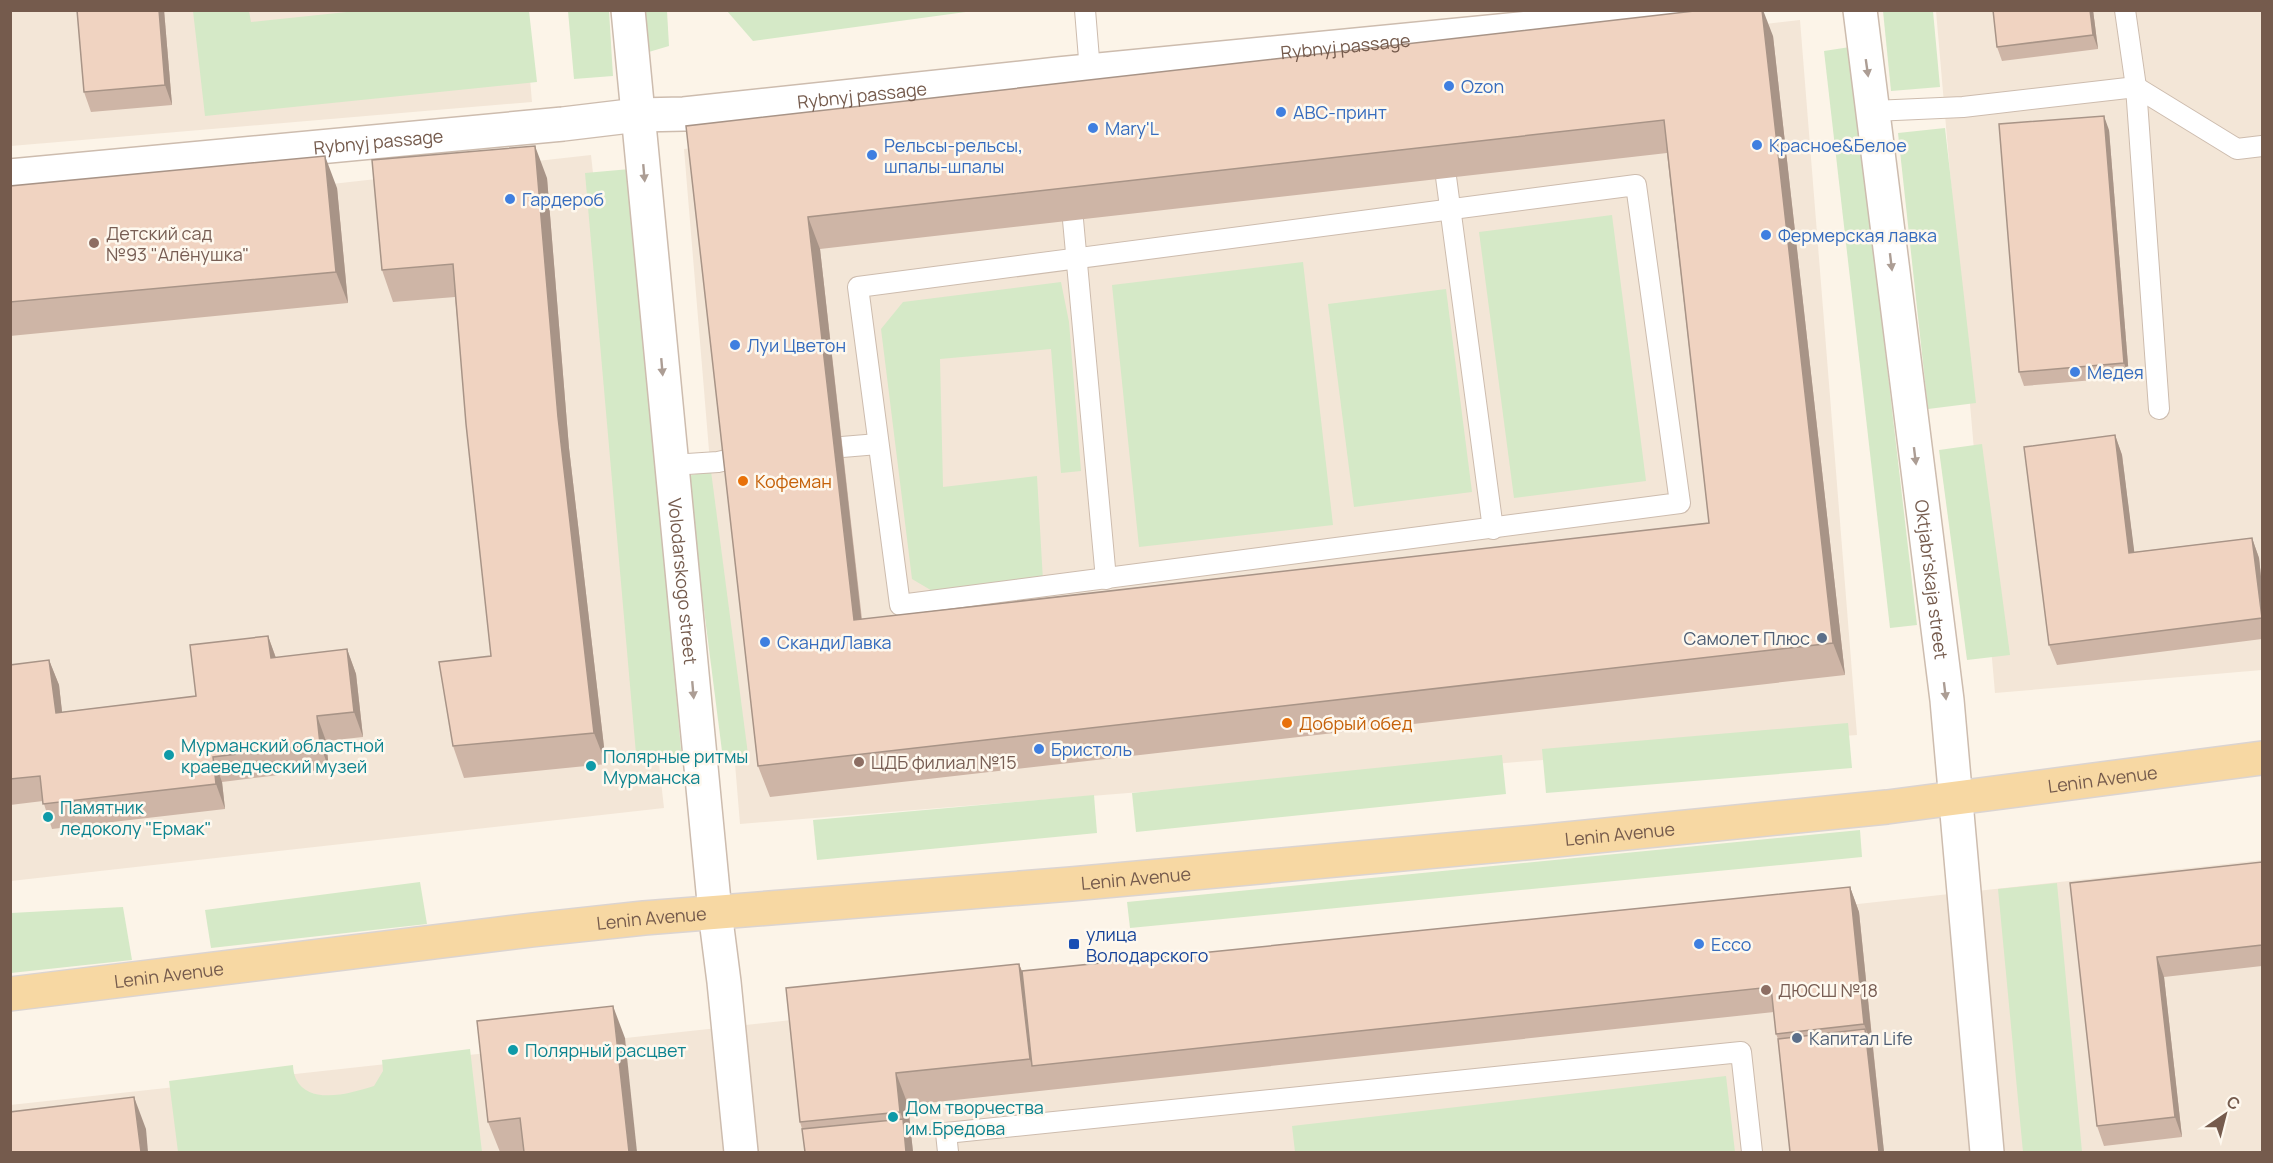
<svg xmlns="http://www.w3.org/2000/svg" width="2273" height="1163" font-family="Manrope,sans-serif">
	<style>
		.residential { fill: #f3e6d7 }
		.green { fill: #d5e9c7 }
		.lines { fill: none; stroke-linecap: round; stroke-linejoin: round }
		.lane-casing { stroke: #cdbcae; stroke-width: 22 }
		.street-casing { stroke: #cdbcae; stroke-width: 36 }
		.primary-casing { stroke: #dbd4d1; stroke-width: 36 }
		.lane { stroke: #fff; stroke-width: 20 }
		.street { stroke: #fff; stroke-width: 33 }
		.primary { stroke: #f7d8a3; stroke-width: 33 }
		.wall { fill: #ceb5a6; fill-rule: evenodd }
		.shaded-wall { fill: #a89487 }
		.building { fill: #f0d3c1; stroke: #a89487; stroke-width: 1.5; fill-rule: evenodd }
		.oneway { fill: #ac9d94 }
		.shop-dot { fill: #3f7fe0; stroke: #fef8ee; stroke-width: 2 }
		.education-dot { fill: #8d6e63; stroke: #fef8ee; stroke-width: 2 }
		.food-dot { fill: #e8710a; stroke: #fef8ee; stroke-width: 2 }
		.service-dot { fill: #5c6f8a; stroke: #fef8ee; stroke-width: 2 }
		.culture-dot { fill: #0f9aa8; stroke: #fef8ee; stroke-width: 2 }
		.transit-dot { fill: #1a4fb4; stroke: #fef8ee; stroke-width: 2 }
		.labels { text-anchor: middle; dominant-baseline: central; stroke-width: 5; stroke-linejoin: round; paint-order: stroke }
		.street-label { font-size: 18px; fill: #755b4d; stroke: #fef8ee }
		.shop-label { font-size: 18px; fill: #366cbe; stroke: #fef8ee; text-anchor: start }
		.education-label { font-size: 18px; fill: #785e54; stroke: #fef8ee; text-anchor: start }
		.food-label { font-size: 18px; fill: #c56008; stroke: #fef8ee; text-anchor: start }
		.service-label { font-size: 18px; fill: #4e5e75; stroke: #fef8ee; text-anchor: end }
		.culture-label { font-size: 18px; fill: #0d838f; stroke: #fef8ee; text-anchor: start }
		.transit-label { font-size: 18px; fill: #164399; stroke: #fef8ee; text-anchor: start }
	</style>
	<rect width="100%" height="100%" fill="#fcf4e8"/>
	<g class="residential">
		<polygon points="11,11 524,11 532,102 11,146"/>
		<polygon points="1936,11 2262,11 2262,670 1995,693"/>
		<polygon points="1800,20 1857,735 740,824 684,149"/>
		<polygon points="591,155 664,808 11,881 10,220"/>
		<polygon points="2262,860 2262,1152 11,1152 10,1105"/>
	</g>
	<g class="green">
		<polygon points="356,11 529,11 537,82 205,116 193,11 249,11 251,22"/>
		<polygon points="568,11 609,11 613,76 574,79"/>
		<polygon points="638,11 667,11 669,46 642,54"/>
		<polygon points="727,11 973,11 753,41"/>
		<polygon points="1883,11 1933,11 1940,87 1891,91"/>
		<polygon points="1850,47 1917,625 1890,628 1824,51"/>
		<polygon points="1945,128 1976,403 1928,409 1898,133"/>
		<polygon points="630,169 682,761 637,765 585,173"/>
		<polygon points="1612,215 1646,481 1514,498 1479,232"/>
		<polygon points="1303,262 1333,525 1139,547 1112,285"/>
		<polygon points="1061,282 1069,322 1081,471 1061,473 1051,349 940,359 943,487 1037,476 1043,581 934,592 912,579 881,329 903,302"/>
		<polygon points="1446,289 1472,492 1354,507 1328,304"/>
		<polygon points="1982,444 2010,655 1967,660 1939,450"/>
		<polygon points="711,471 748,754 723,759 687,476"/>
		<polygon points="1848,723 1852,768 1546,793 1542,749"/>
		<polygon points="1502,755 1506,794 1136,832 1132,793"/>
		<polygon points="1094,795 1097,833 817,860 813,820"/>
		<polygon points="1860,830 1862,857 1130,928 1127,902"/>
		<polygon points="420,882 427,924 211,948 205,910"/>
		<polygon points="2057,883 2082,1152 2023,1152 1998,889"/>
		<polygon points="123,907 132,960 11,973 11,913"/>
		<path d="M470,1049L482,1152H178L169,1081L293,1065C293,1069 294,1075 296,1079C309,1106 352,1093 374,1086L383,1071L382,1060Z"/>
		<polygon points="1726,1076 1735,1152 1295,1152 1292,1126"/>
	</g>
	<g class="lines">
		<defs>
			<g id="lane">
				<polyline points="1085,10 1090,71"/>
				<polyline points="2125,10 2136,87 2159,409"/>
				<polyline points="1873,111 1963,107 2136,87 2237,149 2262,146"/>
				<polyline points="1446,177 1493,529"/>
				<polygon points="1636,185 1680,503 900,605 858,287"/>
				<polyline points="1073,220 1106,579"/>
				<polyline points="842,447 878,444"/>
				<polyline points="672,465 718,462 731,459"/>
				<polyline points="948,1152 946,1133 1741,1052 1752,1152"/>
			</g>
			<g id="street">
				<path id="s1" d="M628,10L715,912L724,982L741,1152"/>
				<path id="s2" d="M1860,10L1947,700L1987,1152"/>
				<path id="s3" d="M10,176L563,124L638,115L684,114L1058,74L1713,10"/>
			</g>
			<g id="primary">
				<path id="s4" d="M10,994L532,930L644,918L1071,884L1536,842L1887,807L2262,758"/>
			</g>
		</defs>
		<use href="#lane" class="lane-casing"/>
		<use href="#street" class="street-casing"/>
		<use href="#primary" class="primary-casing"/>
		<use href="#lane" class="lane"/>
		<use href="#street" class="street"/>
		<use href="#primary" class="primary"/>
	</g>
	<g class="wall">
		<polygon points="77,10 164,10 172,105 91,112 84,92"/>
		<polygon points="2093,10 2098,49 2002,61 1997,47"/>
		<path d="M1773,36L1845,675L770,797L758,766L686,126ZM1667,153L1709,523L862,619L820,249Z"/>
		<polygon points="2109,130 2129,377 2024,386 2019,372"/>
		<polygon points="547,178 569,448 606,764 464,778 453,746 491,656 455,297 393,302 382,270"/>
		<polygon points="10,186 337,188 348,303 10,336"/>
		<polygon points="2115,435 2122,455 2134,552 2252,538 2259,558 2262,586 2262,639 2057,665 2049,645"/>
		<polygon points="268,636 276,658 347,649 356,674 363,737 326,741 329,769 222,782 225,809 52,829 43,801 10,805 10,665 49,660 59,685 62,712 196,696"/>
		<polygon points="2262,862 2262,966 2164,977 2182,1137 2104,1146 2097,1126 2070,883"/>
		<polygon points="1850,887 1859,912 1884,1152 1790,1152 1778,1039 1776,1034 1774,1012 908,1105 913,1152 805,1152 802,1129 800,1122 1019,964 1022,971"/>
		<polygon points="625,1038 524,1151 510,1152 500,1152 488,1122"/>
	</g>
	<g class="shaded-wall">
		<polygon points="159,10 164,10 172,105 165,85"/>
		<polygon points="1762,10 1763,10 1773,36 1845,675 1833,643"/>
		<polygon points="2090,10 2093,10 2098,49 2093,35"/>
		<polygon points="2104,116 2109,130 2129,377 2124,363"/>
		<polygon points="535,146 547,178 569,448 606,764 594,733 558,417"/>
		<polygon points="325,156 337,188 348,303 336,272"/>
		<polygon points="808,217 820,249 865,652 854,620"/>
		<polygon points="2115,435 2122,455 2137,573 2129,553"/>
		<polygon points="2252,538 2259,558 2262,586 2262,620"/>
		<polygon points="268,636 277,661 271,658"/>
		<polygon points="347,649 356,674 363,737 354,712"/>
		<polygon points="49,660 59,685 65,738 56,713"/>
		<polygon points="317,716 326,741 329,769 320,744"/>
		<polygon points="213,757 222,782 225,809 216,784"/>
		<polygon points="1850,887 1859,912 1873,1049 1864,1024"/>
		<polygon points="2157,957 2164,977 2182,1137 2175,1117"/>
		<polygon points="1019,964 1031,996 1032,1066 1030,1059"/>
		<polygon points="613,1006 625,1038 637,1152 629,1152"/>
		<polygon points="1865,1029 1873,1049 1884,1152 1879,1152"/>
		<polygon points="896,1073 908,1105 913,1152 906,1152 903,1119 900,1112"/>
		<polygon points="134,1097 146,1129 148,1152 141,1152"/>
	</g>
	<g class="building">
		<polygon points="77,10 159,10 165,85 84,92"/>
		<path d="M1703,10H1762L1833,643L758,766L686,126ZM1664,120L1709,523L854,620L808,217Z"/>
		<polygon points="1993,10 2090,10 2093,35 1997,47"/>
		<polygon points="2104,116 2124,363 2019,372 1999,124"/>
		<polygon points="535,146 558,417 594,733 453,746 439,662 491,656 466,424 453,264 382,270 372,160"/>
		<polygon points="325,156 336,272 10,302 10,186"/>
		<polygon points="2115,435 2129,553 2252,538 2262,618 2049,645 2024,447"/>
		<polygon points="268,636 271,658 347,649 354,712 317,716 320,744 213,757 216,784 43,804 40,776 10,779 10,665 49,660 56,713 196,696 190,645"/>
		<polygon points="2262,862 2262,945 2157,957 2175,1117 2097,1126 2070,883"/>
		<polygon points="1850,887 1864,1024 1776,1034 1771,987 1032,1066 1022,971"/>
		<polygon points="1019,964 1030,1059 896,1073 900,1112 800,1122 786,988"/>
		<polygon points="613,1006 629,1152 524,1152 520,1118 488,1122 477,1021"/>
		<polygon points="1865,1029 1879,1152 1790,1152 1778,1039"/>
		<polygon points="134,1097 141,1152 10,1152 10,1112"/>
		<polygon points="903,1119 906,1152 805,1152 802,1129"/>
	</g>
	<defs><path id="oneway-solid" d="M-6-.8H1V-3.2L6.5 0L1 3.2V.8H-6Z" transform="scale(1.5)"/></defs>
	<g class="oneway">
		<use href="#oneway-solid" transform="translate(1867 68) rotate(82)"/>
		<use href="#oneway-solid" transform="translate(644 173) rotate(85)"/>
		<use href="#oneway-solid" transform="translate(1891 262) rotate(83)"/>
		<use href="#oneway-solid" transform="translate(662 367) rotate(85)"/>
		<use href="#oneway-solid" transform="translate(1915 456) rotate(83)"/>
		<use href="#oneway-solid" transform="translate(693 690) rotate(85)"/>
		<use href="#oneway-solid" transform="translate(1945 691) rotate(83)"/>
	</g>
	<g class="shop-dot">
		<circle cx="1449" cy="86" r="6"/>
		<circle cx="1281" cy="112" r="6"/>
		<circle cx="1093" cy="128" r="6"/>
		<circle cx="1757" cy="145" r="6"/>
		<circle cx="872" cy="155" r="6"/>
		<circle cx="510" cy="199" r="6"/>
		<circle cx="1766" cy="235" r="6"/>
		<circle cx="735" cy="345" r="6"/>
		<circle cx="2075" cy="372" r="6"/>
		<circle cx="765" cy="642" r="6"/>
		<circle cx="1039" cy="749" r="6"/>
		<circle cx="1699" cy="944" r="6"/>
	</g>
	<g class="education-dot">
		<circle cx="94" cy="243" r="6"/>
		<circle cx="859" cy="762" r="6"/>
		<circle cx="1766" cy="990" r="6"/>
	</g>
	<g class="food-dot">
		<circle cx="743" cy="481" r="6"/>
		<circle cx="1287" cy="723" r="6"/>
	</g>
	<g class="service-dot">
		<circle cx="1822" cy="638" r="6"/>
		<circle cx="1797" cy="1038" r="6"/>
	</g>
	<g class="culture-dot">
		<circle cx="169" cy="755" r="6"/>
		<circle cx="591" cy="766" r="6"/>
		<circle cx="48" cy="817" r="6"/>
		<circle cx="513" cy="1050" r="6"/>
		<circle cx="893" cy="1117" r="6"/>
	</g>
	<rect class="transit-dot" x="1068" y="938" width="12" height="12" rx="3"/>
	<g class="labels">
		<g class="street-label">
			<text stroke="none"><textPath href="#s3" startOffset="1342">Rybnyj passage</textPath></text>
			<text stroke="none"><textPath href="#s3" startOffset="856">Rybnyj passage</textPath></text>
			<text stroke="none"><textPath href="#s3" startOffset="370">Rybnyj passage</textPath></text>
			<text stroke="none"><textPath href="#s2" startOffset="574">Oktjabr'skaja street</textPath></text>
			<text stroke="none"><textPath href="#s1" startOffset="574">Volodarskogo street</textPath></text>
			<text stroke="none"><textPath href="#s4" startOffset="2104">Lenin Avenue</textPath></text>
			<text stroke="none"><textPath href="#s4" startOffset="1618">Lenin Avenue</textPath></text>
			<text stroke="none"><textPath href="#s4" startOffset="1132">Lenin Avenue</textPath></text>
			<text stroke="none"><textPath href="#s4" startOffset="646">Lenin Avenue</textPath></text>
			<text stroke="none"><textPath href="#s4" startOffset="160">Lenin Avenue</textPath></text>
		</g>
		<g class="shop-label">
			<text x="1461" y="86">Ozon</text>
			<text x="1293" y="112">АВС-принт</text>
			<text x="1105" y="128">Mary'L</text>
			<text x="884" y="145">Рельсы-рельсы,<tspan x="884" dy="21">шпалы-шпалы</tspan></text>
			<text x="1769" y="145">Красное&amp;Белое</text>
			<text x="522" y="199">Гардероб</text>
			<text x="1778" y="235">Фермерская лавка</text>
			<text x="747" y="345">Луи Цветон</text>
			<text x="2087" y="372">Медея</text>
			<text x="777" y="642">СкандиЛавка</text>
			<text x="1051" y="749">Бристоль</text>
			<text x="1711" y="944">Ecco</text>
		</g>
		<g class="education-label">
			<text x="106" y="233">Детский сад<tspan x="106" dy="21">№93 "Алёнушка"</tspan></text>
			<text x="871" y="762">ЦДБ филиал №15</text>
			<text x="1778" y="990">ДЮСШ №18</text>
		</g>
		<g class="food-label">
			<text x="755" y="481">Кофеман</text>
			<text x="1299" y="723">Добрый обед</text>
		</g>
		<g class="service-label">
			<text x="1810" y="638">Самолет Плюс</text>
			<text x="1809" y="1038" text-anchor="start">Капитал Life</text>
		</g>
		<g class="culture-label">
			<text x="181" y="745">Мурманский областной<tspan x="181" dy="21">краеведческий музей</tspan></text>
			<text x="603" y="756">Полярные ритмы<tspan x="603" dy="21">Мурманска</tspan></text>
			<text x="60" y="807">Памятник<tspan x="60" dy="21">ледоколу "Ермак"</tspan></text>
			<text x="525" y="1050">Полярный расцвет</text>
			<text x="905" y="1107">Дом творчества<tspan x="905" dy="21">им.Бредова</tspan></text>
		</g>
		<g class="transit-label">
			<text x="1086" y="934">улица<tspan x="1086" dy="21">Володарского</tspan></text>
		</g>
	</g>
	<rect width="2273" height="1163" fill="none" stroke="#755b4d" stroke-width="24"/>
	<g transform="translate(2225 1115) rotate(35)" stroke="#fef8ee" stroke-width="4.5" paint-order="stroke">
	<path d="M0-4.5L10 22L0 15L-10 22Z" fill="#755b4d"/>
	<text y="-9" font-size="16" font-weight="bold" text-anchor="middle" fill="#755b4d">С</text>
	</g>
</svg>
